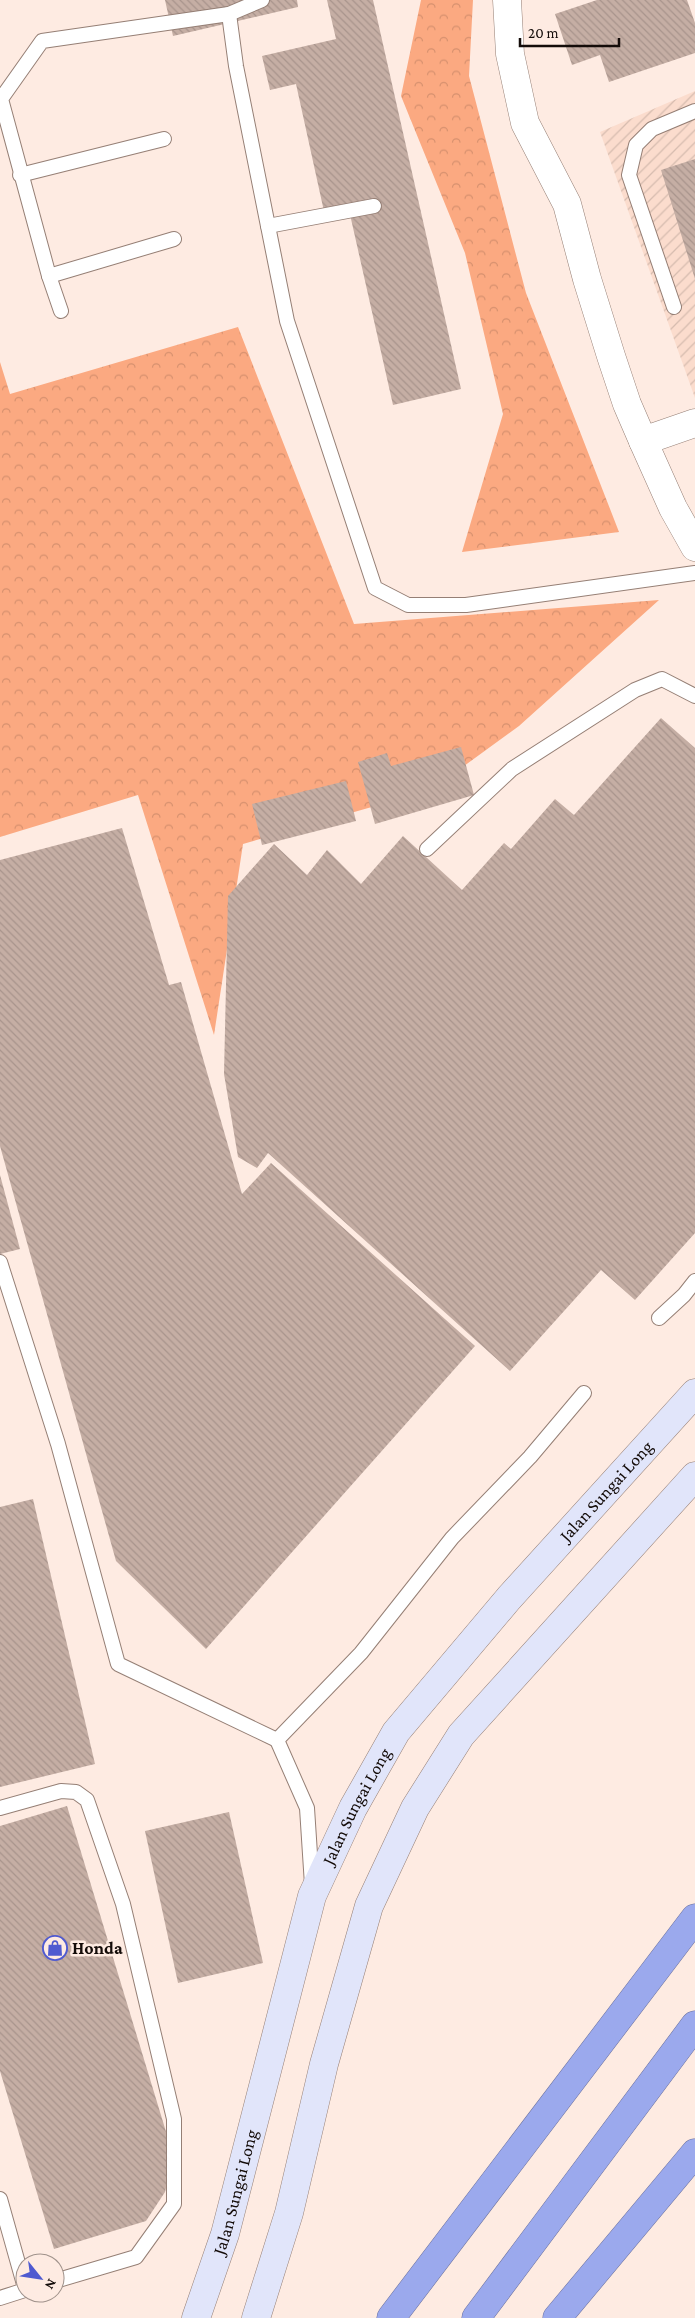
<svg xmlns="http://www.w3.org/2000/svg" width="695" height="2318" font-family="'Crimson Pro',serif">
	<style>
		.industrial { fill: url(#industrial-furrows) }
		.forest { fill: url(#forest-crowns) }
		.building { fill: url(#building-back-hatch) }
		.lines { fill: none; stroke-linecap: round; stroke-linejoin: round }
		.lane-casing { stroke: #957f75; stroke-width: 16 }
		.street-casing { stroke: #957f75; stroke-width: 29 }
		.secondary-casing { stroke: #957f75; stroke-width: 29 }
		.highway-casing { stroke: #6c729d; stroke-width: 29 }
		.lane { stroke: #fff; stroke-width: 14 }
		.street { stroke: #fff; stroke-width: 28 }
		.secondary { stroke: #e1e5fa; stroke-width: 28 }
		.highway { stroke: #9ba9ed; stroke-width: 28 }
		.labels { text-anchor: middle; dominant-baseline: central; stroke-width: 5; stroke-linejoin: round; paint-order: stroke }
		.street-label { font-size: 18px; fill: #140c09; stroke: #feebe2 }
		.poi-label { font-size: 18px; font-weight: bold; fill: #140c09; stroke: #feebe2; text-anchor: start }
	</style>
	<defs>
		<pattern id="industrial-furrows" width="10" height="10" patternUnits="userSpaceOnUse" patternTransform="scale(1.25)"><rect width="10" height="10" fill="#fbdccd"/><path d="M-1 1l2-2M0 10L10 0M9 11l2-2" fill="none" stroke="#d6bcaf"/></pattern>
		<pattern id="forest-crowns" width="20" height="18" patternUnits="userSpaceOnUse" patternTransform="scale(1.25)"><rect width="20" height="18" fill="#fba981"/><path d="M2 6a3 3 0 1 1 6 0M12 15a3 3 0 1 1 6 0" fill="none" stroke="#d6906e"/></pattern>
		<pattern id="building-back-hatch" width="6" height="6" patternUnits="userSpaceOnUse" patternTransform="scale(1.25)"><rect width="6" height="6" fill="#c5aea4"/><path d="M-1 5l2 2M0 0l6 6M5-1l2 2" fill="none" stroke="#a8948c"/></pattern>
	</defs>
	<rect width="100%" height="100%" fill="#feebe2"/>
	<polygon class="industrial" points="695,91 695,398 600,132"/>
	<g class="forest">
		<polygon points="421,0 473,0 469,76 526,293 619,532 462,552 503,414 465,253 401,96"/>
		<polygon points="238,327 354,624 659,600 519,726 431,790 243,844 214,1035 138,795 0,837 0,362 10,394"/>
	</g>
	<g class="building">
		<polygon points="165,0 297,0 298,7 173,36"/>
		<polygon points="327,0 373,0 461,389 393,405 349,210 325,216 296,84 270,90 262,56 336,39"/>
		<polygon points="597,0 687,0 695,23 695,53 609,82 600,55 572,65 555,14"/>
		<polygon points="695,159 695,279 661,170"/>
		<polygon points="661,718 695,748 695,1233 635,1300 601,1270 510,1371 268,1153 257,1168 238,1157 224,1074 228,896 274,844 307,875 327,850 361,884 403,836 462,890 504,843 511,849 555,799 574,815"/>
		<polygon points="461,747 474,795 375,824 358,762 387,753 391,766"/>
		<polygon points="346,781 356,821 262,845 252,804"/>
		<polygon points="122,828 169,985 181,982 242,1194 271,1163 475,1346 206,1649 116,1561 0,1146 0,860"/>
		<polygon points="0,1175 20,1249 0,1254"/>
		<polygon points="33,1499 95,1764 0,1787 0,1507"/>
		<polygon points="67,1806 174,2158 165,2192 146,2221 54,2249 0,2071 0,1826"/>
		<polygon points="229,1812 263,1963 178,1983 145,1831"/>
	</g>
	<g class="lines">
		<defs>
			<g id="lane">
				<polyline points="229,14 236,66 287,321 375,588 408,605 466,605 695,573"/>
				<polyline points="20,175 164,139"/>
				<polyline points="268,226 374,206"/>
				<polyline points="49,276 174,239"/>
				<polyline points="674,307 629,175 636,145 652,129 695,111"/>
				<polyline points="61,311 49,276 1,99 42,41 229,14 262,0"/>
				<polyline points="427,849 512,769 635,690 662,679 695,696"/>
				<polyline points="0,1262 58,1444 118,1664 277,1740"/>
				<polyline points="659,1318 684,1295 695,1281"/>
				<polyline points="0,1808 61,1791 76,1792 87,1800 123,1904 174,2119 174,2204 136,2257 55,2281"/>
				<polyline points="312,1885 307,1808 277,1740 361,1653 452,1538 530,1457 584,1393"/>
				<polyline points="0,2199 25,2288"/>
				<polyline points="0,2298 25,2290"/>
			</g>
			<g id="street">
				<polyline points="507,0 510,54 525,123 567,204 587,279 611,356 627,404 643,441"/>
				<polyline points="695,423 643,441 673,508 695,547"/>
			</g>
			<g id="secondary">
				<path id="s1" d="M196,2318L225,2234L312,1896L353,1808L396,1732L509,1598L695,1393"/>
				<polyline points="256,2318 289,2213 324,2064 369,1906 415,1808 461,1735 695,1476"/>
			</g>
			<g id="highway">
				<polyline points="391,2318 695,1918"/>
				<polyline points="476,2318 695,2025"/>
				<polyline points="557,2318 695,2153"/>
			</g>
		</defs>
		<use href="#lane" class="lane-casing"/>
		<use href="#street" class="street-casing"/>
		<use href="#secondary" class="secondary-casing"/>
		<use href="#highway" class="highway-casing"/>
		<use href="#lane" class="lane"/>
		<use href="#street" class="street"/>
		<use href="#secondary" class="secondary"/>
		<use href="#highway" class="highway"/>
	</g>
	<defs>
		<symbol id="shop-ring" viewBox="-11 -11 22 22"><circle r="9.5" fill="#feebe2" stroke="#4f5ad0" stroke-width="1.5"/><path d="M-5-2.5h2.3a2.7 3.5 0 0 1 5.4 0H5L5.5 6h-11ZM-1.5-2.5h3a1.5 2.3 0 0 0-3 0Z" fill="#4f5ad0"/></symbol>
	</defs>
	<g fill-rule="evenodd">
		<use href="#shop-ring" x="41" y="1934" width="28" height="28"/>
	</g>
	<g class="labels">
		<g class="street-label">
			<text stroke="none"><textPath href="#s1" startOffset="942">Jalan Sungai Long</textPath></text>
			<text stroke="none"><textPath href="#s1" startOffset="538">Jalan Sungai Long</textPath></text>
			<text stroke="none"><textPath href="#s1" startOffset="132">Jalan Sungai Long</textPath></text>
		</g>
		<g class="poi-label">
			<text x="72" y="1948">Honda</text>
		</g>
	</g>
	<g transform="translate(40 2278) rotate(120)"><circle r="24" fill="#feebe2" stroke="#a0928b"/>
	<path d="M0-4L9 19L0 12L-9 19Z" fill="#4f5ad0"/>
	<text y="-8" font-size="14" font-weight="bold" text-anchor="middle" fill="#140c09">N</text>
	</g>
	<path d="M520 38v8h99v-8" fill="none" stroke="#140c09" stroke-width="2.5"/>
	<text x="528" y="38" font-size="15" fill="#140c09" stroke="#feebe2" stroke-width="4" paint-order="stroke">20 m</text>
</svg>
